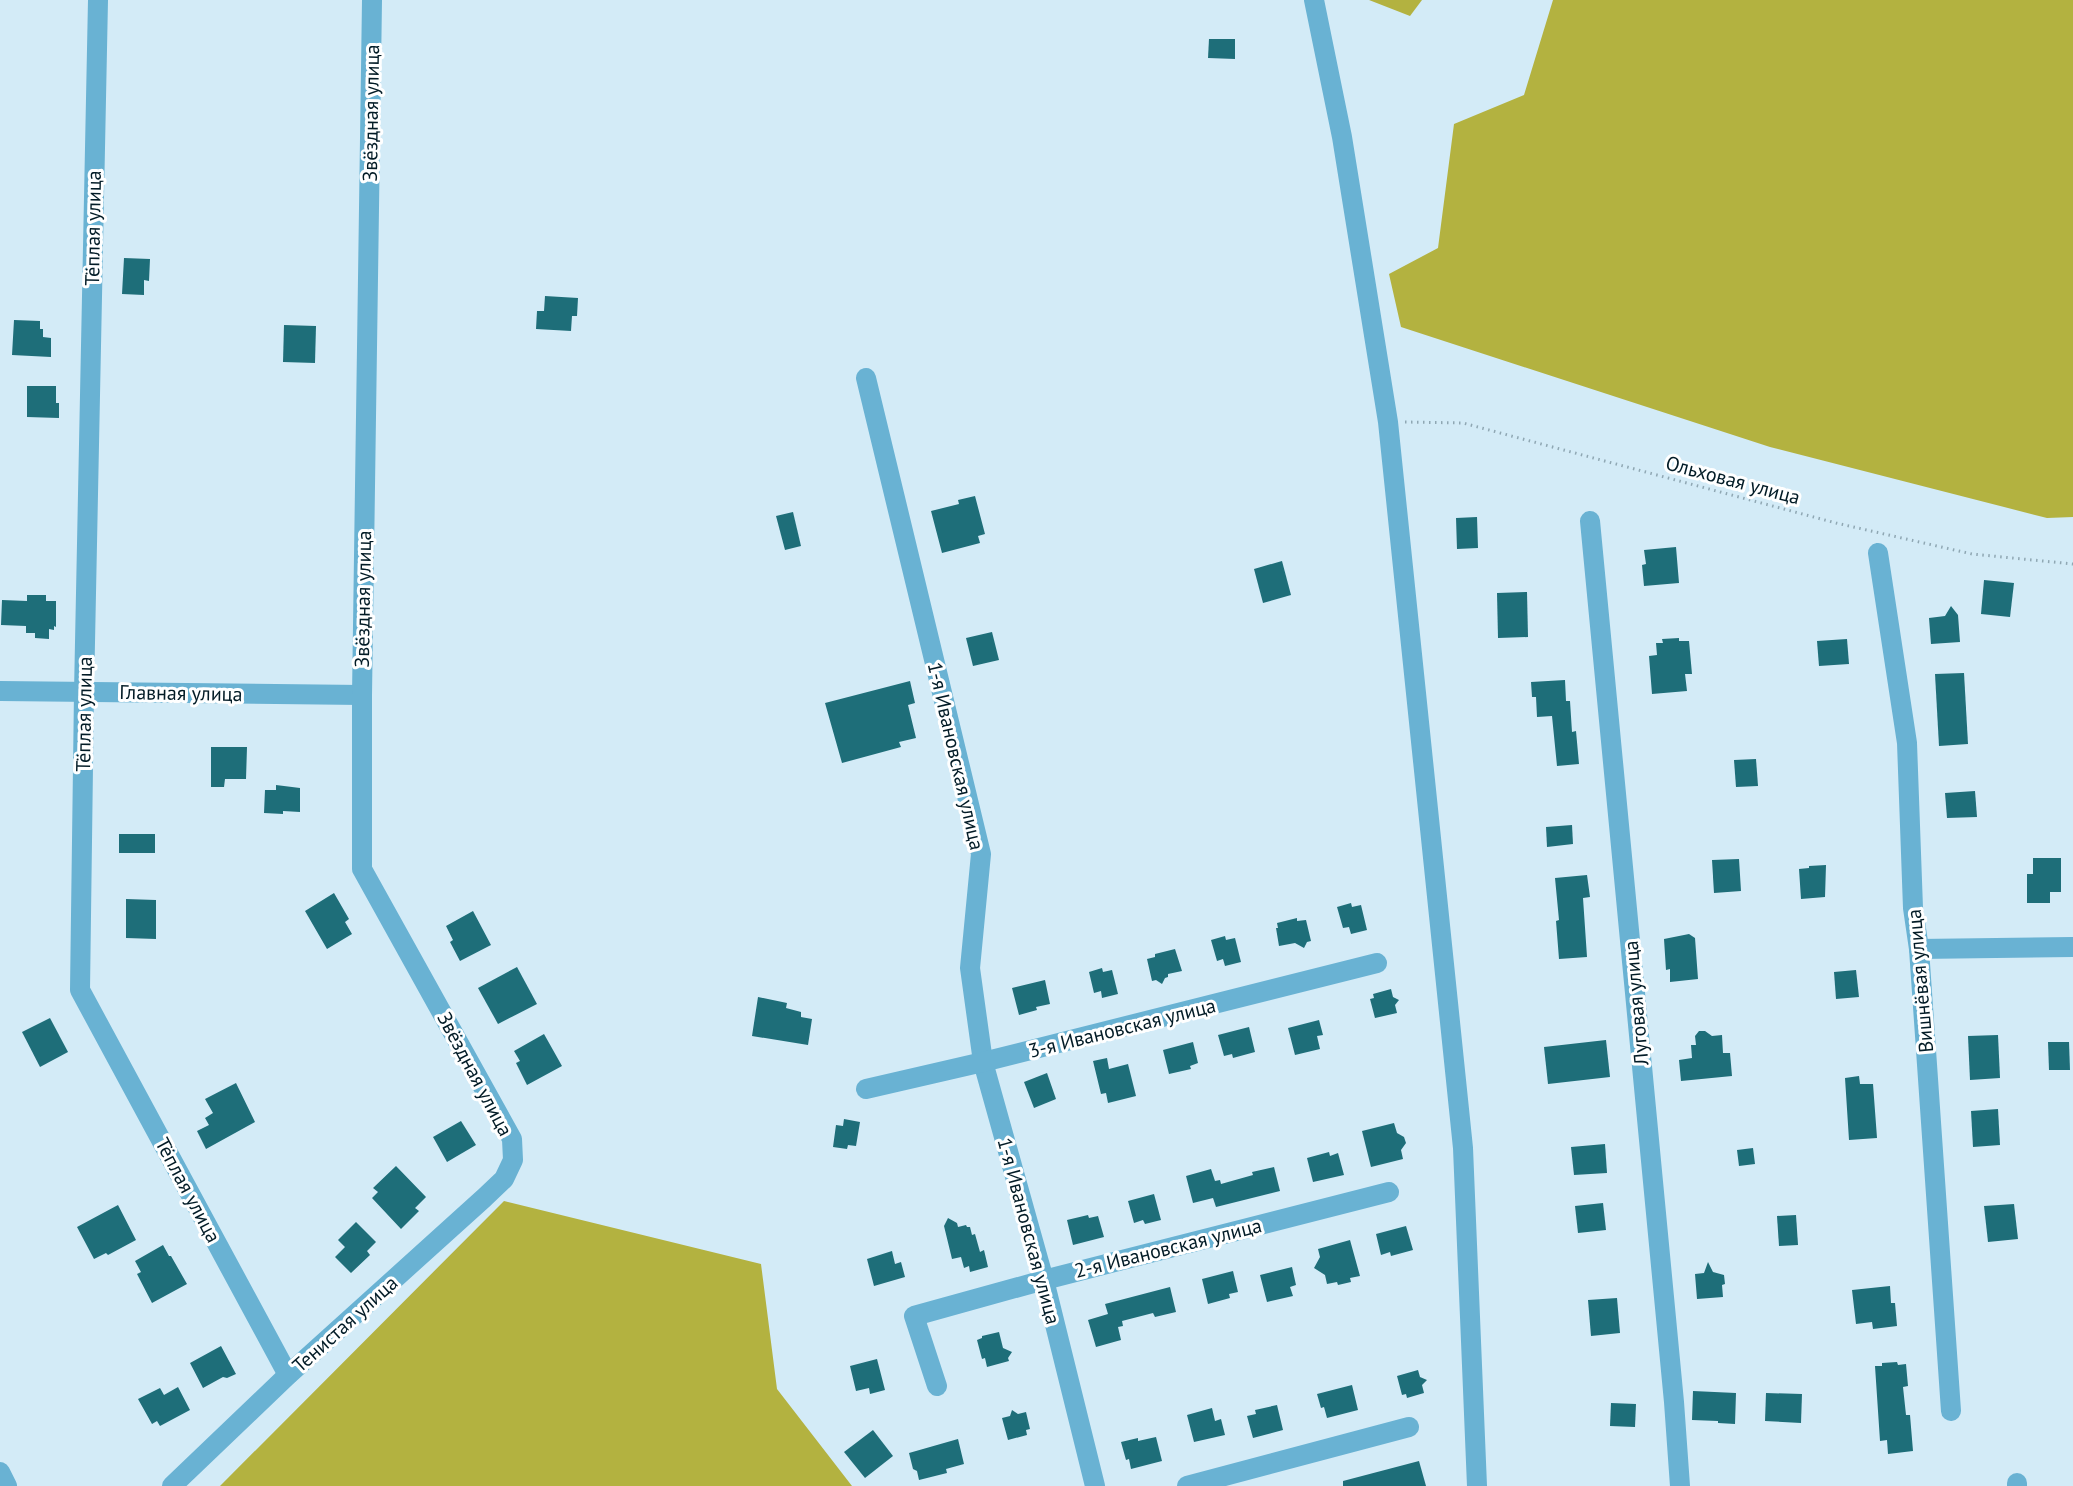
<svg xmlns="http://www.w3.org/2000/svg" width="2073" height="1486" font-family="'PT Sans',sans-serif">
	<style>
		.forest { fill: #b3b240 }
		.building { fill: #1e6e79 }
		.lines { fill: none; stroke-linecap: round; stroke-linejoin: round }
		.path { stroke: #8fa7b3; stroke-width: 3; stroke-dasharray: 1.5 4.5; stroke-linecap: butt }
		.minor { stroke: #69b2d3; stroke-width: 20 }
		.labels { text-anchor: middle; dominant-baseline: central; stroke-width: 6; stroke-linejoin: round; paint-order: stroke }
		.street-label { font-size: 20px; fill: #021b26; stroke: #fff }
	</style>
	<rect width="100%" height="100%" fill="#d3ebf7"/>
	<g class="forest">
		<polygon points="1369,0 1422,0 1410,16"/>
		<polygon points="1553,0 2073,0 2073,517 2047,518 1770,447 1401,327 1389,274 1438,248 1454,124 1524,95"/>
		<polygon points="504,1201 761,1264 777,1389 852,1486 220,1486"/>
	</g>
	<g class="building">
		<polygon points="1209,39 1235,39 1235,59 1208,58"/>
		<polygon points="124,258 150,259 149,281 144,280 144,295 122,294"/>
		<polygon points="545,296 578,298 577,316 572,316 571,331 536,329 537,311 544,311"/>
		<polygon points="14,320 40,321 40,329 43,329 43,337 51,338 51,357 12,355"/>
		<polygon points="284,325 316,326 315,363 283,362"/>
		<polygon points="27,386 56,386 56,403 59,403 59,418 27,417"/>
		<polygon points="975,496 985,534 978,536 980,543 942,553 931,511 959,504 958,500"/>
		<polygon points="793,512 801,546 785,550 776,516"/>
		<polygon points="1477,517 1478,548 1457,549 1456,518"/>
		<polygon points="1676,547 1679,583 1644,586 1642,565 1646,564 1644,550"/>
		<polygon points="1282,561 1291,595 1263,603 1254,569"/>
		<polygon points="1984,580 2014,583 2010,617 1981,614"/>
		<polygon points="1527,592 1528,637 1498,638 1497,593"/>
		<polygon points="27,595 46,595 46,601 56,601 56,627 54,626 54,630 49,629 49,639 35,638 35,633 26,633 26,626 1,625 2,600 27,601"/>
		<polygon points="1951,606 1958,615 1960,642 1931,644 1929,618 1945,616"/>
		<polygon points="992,632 999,660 973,666 966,638"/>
		<polygon points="1679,638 1679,641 1689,641 1692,674 1685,674 1687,691 1652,694 1649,656 1657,655 1656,643 1663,643 1662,639"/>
		<polygon points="1847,639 1849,664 1819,666 1817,641"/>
		<polygon points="1964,673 1968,744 1939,746 1935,674"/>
		<polygon points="1565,680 1566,701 1570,701 1572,732 1576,731 1579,764 1557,766 1552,716 1537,717 1536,697 1532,697 1531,682"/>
		<polygon points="910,681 915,703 908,705 916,738 899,742 901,747 842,763 825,703"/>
		<polygon points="211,747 247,747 246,779 225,779 224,787 211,787"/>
		<polygon points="1756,759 1758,786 1736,787 1734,760"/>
		<polygon points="276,785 300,788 300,812 283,811 283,814 264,813 265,790 276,790"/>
		<polygon points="1975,791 1977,817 1947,818 1945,793"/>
		<polygon points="1572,825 1573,844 1547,847 1546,827"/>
		<rect x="119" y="834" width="36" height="19"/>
		<polygon points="2033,858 2061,858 2061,892 2050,892 2050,903 2027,903 2027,874 2033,874"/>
		<polygon points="1739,859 1741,891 1714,893 1712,860"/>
		<polygon points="1826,865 1825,897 1801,899 1799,869 1809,868 1809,866"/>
		<polygon points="1587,875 1590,897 1583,898 1587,957 1559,959 1556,921 1559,920 1555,878"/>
		<polygon points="334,893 349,919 345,922 352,934 327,949 305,911"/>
		<polygon points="126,899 156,900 156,939 126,938"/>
		<polygon points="1351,903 1352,907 1361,905 1367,930 1351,934 1349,927 1343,928 1337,907"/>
		<polygon points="473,911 491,945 460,961 450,942 453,940 446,926"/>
		<polygon points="1297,918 1297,921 1306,920 1311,941 1307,942 1304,948 1295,943 1279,946 1276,928 1278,928 1277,923"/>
		<polygon points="1689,934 1695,938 1698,979 1670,982 1670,969 1666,970 1664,939"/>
		<polygon points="1225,936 1226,940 1235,938 1241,962 1225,966 1223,959 1217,961 1211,940"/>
		<polygon points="1175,949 1182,971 1168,974 1168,977 1165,978 1162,984 1156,980 1152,981 1147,959 1155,957 1155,954"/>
		<polygon points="517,967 537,1004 498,1024 478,988"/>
		<polygon points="1102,968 1103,972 1112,970 1118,994 1102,998 1101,991 1094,993 1089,972"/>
		<polygon points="1856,970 1859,997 1836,999 1834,972"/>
		<polygon points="1045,980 1050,1004 1036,1007 1037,1010 1019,1015 1012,988"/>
		<polygon points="1391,989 1393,997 1399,1000 1395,1005 1397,1013 1375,1018 1370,999 1374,998 1373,994"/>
		<polygon points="758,997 787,1003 786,1008 801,1012 801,1017 812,1019 808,1045 752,1036"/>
		<polygon points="50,1018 68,1052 40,1067 22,1032"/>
		<polygon points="1319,1020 1323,1035 1317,1036 1320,1049 1295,1055 1288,1028"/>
		<polygon points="1249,1027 1255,1052 1233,1058 1232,1054 1224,1056 1218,1035"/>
		<polygon points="1699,1031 1705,1031 1712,1036 1722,1035 1723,1053 1730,1053 1732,1076 1681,1081 1679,1060 1692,1058 1691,1045 1696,1045 1695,1036"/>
		<polygon points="544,1034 562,1066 527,1085 516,1063 520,1061 514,1051"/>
		<polygon points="1998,1035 2000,1078 1970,1080 1968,1036"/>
		<polygon points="1606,1040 1610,1077 1548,1084 1544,1047"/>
		<polygon points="1193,1042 1198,1063 1190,1066 1191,1069 1169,1074 1163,1050"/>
		<polygon points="2048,1042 2069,1042 2070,1070 2049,1070"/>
		<polygon points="1107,1058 1109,1069 1128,1064 1136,1096 1108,1103 1106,1093 1101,1094 1093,1061"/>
		<polygon points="1047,1073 1056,1099 1034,1108 1024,1082"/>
		<polygon points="1859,1076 1860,1084 1873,1084 1877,1138 1849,1140 1845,1078"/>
		<polygon points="236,1083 255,1122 206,1149 197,1131 209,1125 205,1118 213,1113 205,1099"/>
		<polygon points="1998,1109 2000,1145 1973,1147 1971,1111"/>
		<polygon points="844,1119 860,1122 856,1146 848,1145 847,1149 833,1147 836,1125 843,1126"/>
		<polygon points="461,1121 476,1145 447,1162 433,1137"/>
		<polygon points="1394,1123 1397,1133 1404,1137 1406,1143 1401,1150 1403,1159 1371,1167 1362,1131"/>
		<polygon points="1605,1144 1607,1173 1574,1175 1571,1147"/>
		<polygon points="1753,1148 1755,1164 1739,1166 1737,1150"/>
		<polygon points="1329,1152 1330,1156 1338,1153 1344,1175 1313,1182 1307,1158"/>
		<polygon points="396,1166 426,1197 415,1208 419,1211 401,1229 372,1198 378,1192 373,1188"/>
		<polygon points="1274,1167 1280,1191 1216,1207 1213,1198 1193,1203 1186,1176 1211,1169 1215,1181 1220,1180 1221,1184 1253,1175 1252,1172"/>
		<polygon points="1154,1194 1161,1220 1145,1224 1143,1220 1134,1223 1128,1201"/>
		<polygon points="1603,1203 1606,1230 1578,1233 1575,1206"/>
		<polygon points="2014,1204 2018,1239 1988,1242 1984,1206"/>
		<polygon points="118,1205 136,1240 108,1255 106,1253 94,1259 77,1227"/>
		<polygon points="1088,1215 1089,1218 1098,1216 1104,1237 1073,1245 1067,1220"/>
		<polygon points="1796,1215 1798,1245 1779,1246 1777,1216"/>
		<polygon points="948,1218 957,1223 958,1227 966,1225 967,1227 970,1227 972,1235 975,1234 980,1252 984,1250 988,1267 970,1272 969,1266 964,1268 961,1257 952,1259 944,1226"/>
		<polygon points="356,1222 376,1242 367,1251 370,1255 351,1273 335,1257 345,1247 338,1240"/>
		<polygon points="1406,1226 1413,1250 1391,1256 1390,1252 1381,1255 1376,1234"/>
		<polygon points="1350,1240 1360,1276 1350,1278 1351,1282 1338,1285 1337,1282 1327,1284 1325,1275 1314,1268 1320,1257 1318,1249"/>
		<polygon points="163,1245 169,1256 171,1256 187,1284 152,1303 137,1274 141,1272 135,1261"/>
		<polygon points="892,1251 895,1264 901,1262 905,1277 874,1286 867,1259"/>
		<polygon points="1708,1262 1713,1272 1724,1275 1725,1284 1722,1285 1723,1297 1697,1299 1695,1274 1704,1273"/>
		<polygon points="1292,1267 1296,1285 1290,1287 1293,1296 1267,1302 1260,1275"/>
		<polygon points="1233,1271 1238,1292 1229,1294 1230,1298 1208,1304 1202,1279"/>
		<polygon points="1890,1286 1891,1303 1895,1303 1897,1326 1873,1329 1872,1322 1856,1324 1852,1290"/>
		<polygon points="1170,1287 1176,1312 1155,1317 1153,1313 1122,1321 1123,1326 1118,1327 1121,1340 1096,1347 1088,1320 1108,1314 1105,1304"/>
		<polygon points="1617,1298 1620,1333 1591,1336 1588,1300"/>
		<polygon points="999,1332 1003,1348 1012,1352 1008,1358 1009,1361 987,1367 985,1358 982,1359 977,1340 982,1338 982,1336"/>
		<polygon points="221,1346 236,1374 227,1378 223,1377 203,1388 190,1363"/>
		<polygon points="877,1359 885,1390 870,1394 869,1388 856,1391 850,1366"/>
		<polygon points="1897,1362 1898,1365 1906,1364 1908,1386 1903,1387 1906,1415 1910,1415 1913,1451 1888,1454 1887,1440 1880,1441 1875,1366 1882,1366 1882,1363"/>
		<polygon points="1418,1370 1420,1377 1427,1380 1422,1385 1424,1393 1407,1398 1406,1394 1402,1395 1397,1376"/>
		<polygon points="1352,1385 1358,1410 1327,1418 1324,1407 1321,1408 1317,1394"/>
		<polygon points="178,1387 190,1410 160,1426 157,1421 152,1424 138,1399 160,1388 164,1395"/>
		<polygon points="1693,1391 1736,1393 1735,1424 1718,1423 1718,1421 1692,1420"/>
		<polygon points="1766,1393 1802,1394 1801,1423 1765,1421"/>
		<polygon points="1611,1403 1636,1404 1635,1427 1610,1426"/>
		<polygon points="1277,1405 1283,1430 1253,1438 1247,1416 1256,1414 1255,1410"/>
		<polygon points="1212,1408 1215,1421 1221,1419 1225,1435 1194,1442 1187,1415"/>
		<polygon points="1012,1410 1018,1414 1026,1412 1030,1429 1026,1430 1027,1435 1008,1440 1002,1418 1010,1416"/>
		<polygon points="873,1430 893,1456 865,1478 844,1452"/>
		<polygon points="1156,1437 1162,1461 1131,1469 1129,1459 1126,1460 1121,1442 1138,1438 1138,1441"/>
		<polygon points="958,1439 964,1464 946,1469 947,1473 919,1480 917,1471 913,1469 909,1453"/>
		<polygon points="1419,1461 1426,1486 1343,1486 1343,1481"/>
	</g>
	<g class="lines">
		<polyline class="path" points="1405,422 1463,423 1836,523 1972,554 2073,564"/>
		<g class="minor">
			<polyline points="98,0 84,692 80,990 288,1375"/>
			<polyline points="1314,0 1342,137 1388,422 1463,1148 1477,1486"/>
			<polyline points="866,378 981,854 970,968 983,1062 1044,1280 1095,1486"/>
			<polyline points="1590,521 1674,1402 1680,1486"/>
			<polyline points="1878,553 1907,743 1913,908 1919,949 1951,1411"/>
			<polyline points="0,691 362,695"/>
			<polyline points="1919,949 2073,947"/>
			<polyline points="866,1089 983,1062 1377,963"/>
			<polyline points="937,1386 914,1316 1044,1280 1389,1192"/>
			<polyline points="0,1472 7,1486"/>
			<polyline points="172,1486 288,1375 484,1198 504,1179 513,1160 512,1139 362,869 362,695 372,0"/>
			<polyline points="1187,1486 1409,1427"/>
			<polyline points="2017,1486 2017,1483"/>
		</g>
	</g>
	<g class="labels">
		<g class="street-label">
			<text transform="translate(371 113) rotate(-89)">Звёздная улица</text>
			<text transform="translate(93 228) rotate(-89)">Тёплая улица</text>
			<text transform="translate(1733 480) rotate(15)">Ольховая улица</text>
			<text transform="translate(363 599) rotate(-89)">Звёздная улица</text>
			<text transform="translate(181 693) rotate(1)">Главная улица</text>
			<text transform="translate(84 714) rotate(-89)">Тёплая улица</text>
			<text transform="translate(956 756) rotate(77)">1-я Ивановская улица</text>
			<text transform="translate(1920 981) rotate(-95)">Вишнёвая улица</text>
			<text transform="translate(1636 1003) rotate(-95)">Луговая улица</text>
			<text transform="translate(1122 1028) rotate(-14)">3-я Ивановская улица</text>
			<text transform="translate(475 1074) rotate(62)">Звёздная улица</text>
			<text transform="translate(188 1190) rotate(62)">Тёплая улица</text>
			<text transform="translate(1029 1231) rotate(75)">1-я Ивановская улица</text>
			<text transform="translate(1168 1248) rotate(-14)">2-я Ивановская улица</text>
			<text transform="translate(345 1324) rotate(-42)">Тенистая улица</text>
		</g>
	</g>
</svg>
